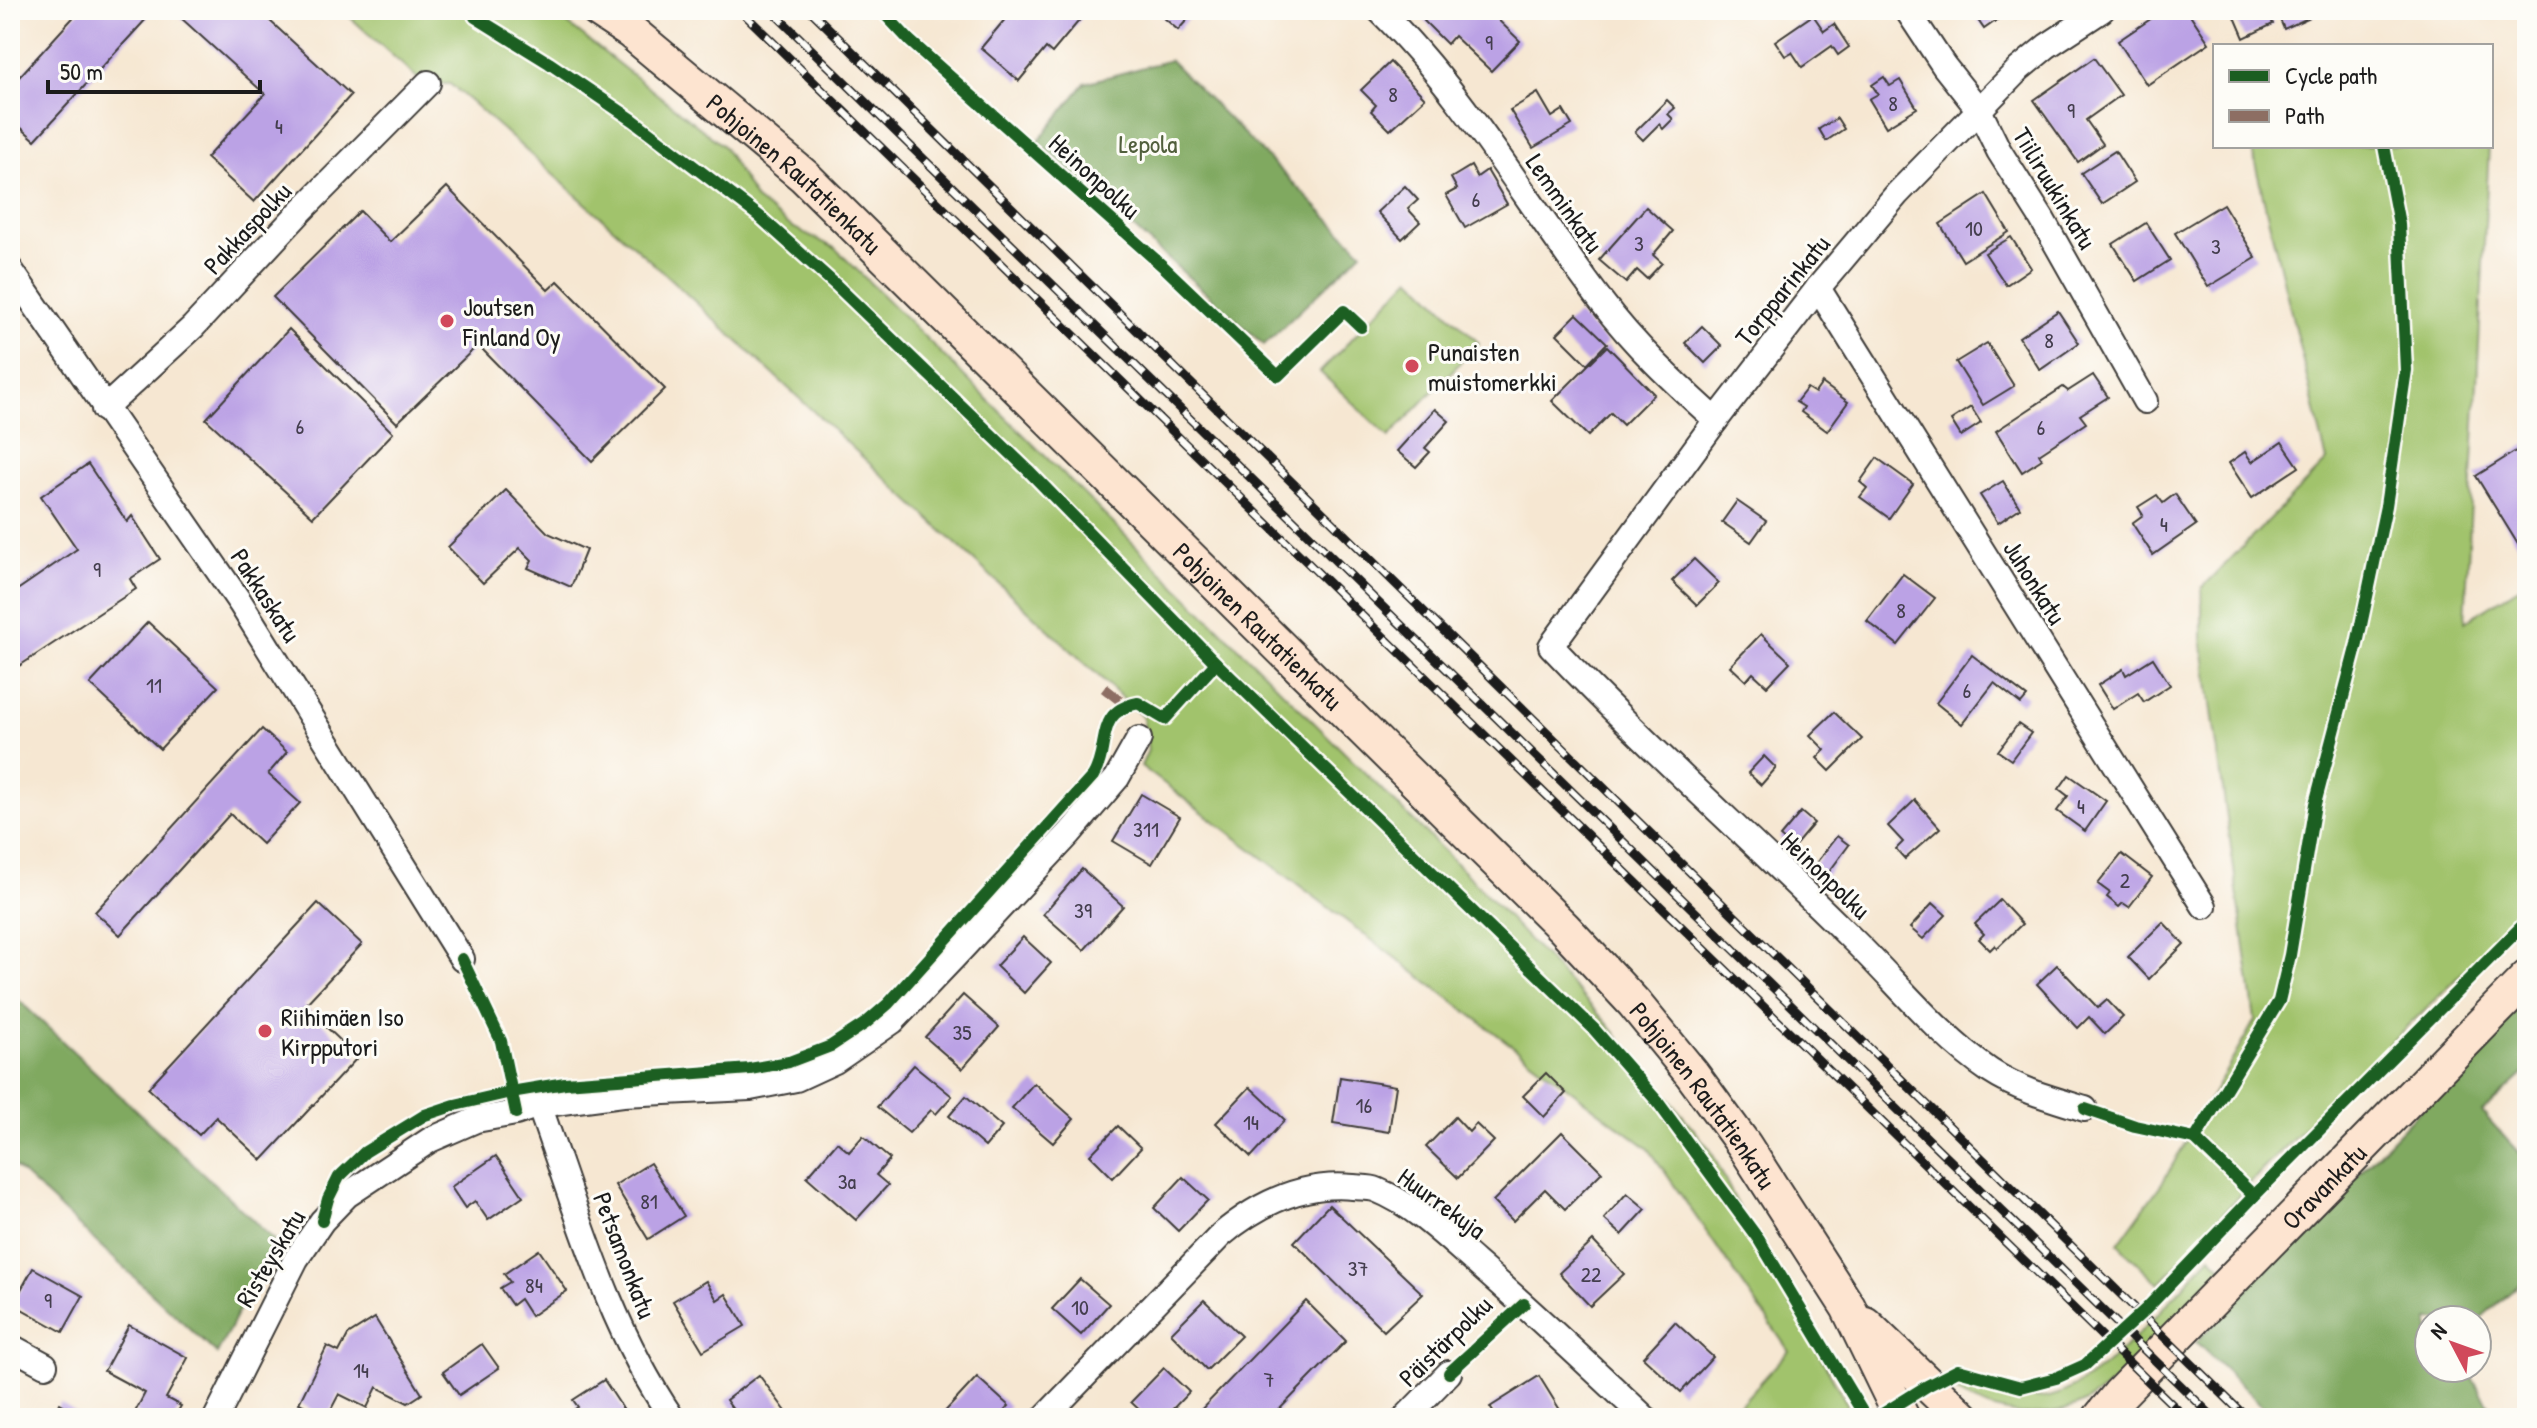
<svg xmlns="http://www.w3.org/2000/svg" width="2537" height="1428" font-family="'Patrick Hand',sans-serif">
	<style>
		.green { fill: #a1c36c; stroke: #5e7044; stroke-width: 2 }
		.forest { fill: #80a960; stroke: #4e623e; stroke-width: 2 }
		.building { fill: #bba2e5 }
		.lines { fill: none; stroke-linecap: round; stroke-linejoin: round }
		.street-casing { stroke: #3d3a37; stroke-width: 28 }
		.secondary-casing { stroke: #3d3a37; stroke-width: 38 }
		.street { stroke: #fff; stroke-width: 24 }
		.secondary { stroke: #fde4d0; stroke-width: 34 }
		.rail-casing { stroke: #1c1c1c; stroke-width: 9 }
		.rail { stroke: #fdfcf7; stroke-width: 6; stroke-dasharray: 18; stroke-linecap: butt }
		.quiet { stroke: #8d6e63; stroke-width: 10; stroke-dasharray: 20 10; stroke-linecap: butt }
		.cycleway-casing { stroke: #fdfcf7; stroke-width: 17 }
		.cycleway { stroke: #1b5e20; stroke-width: 12 }
		.poi-dot { fill: #d1495b; stroke: #fdfcf7; stroke-width: 3 }
		.labels { text-anchor: middle; dominant-baseline: central; stroke-width: 6; stroke-linejoin: round; paint-order: stroke }
		.number-label { font-size: 22px; fill: #443e4e }
		.park-label { font-size: 26px; fill: #515f3c; stroke: #fdfcf7 }
		.street-label { font-size: 26px; fill: #1c1c1c; stroke: #fdfcf7 }
		.poi-label { font-size: 26px; fill: #1c1c1c; stroke: #fdfcf7; text-anchor: start }
	</style>
	<rect width="100%" height="100%" fill="#fdfcf7"/>
	<filter id="ink" filterUnits="userSpaceOnUse"><feTurbulence type="fractalNoise" baseFrequency=".0125" numOctaves="2"/><feDisplacementMap in="SourceGraphic" scale="16" xChannelSelector="R" yChannelSelector="G"/><feConvolveMatrix kernelMatrix="1 2 1 2 8 2 1 2 1" color-interpolation-filters="sRGB"/></filter>
	<filter id="wash" filterUnits="userSpaceOnUse"><feTurbulence type="fractalNoise" baseFrequency=".006" numOctaves="4" result="noise"/><feDisplacementMap in="SourceGraphic" scale="32" xChannelSelector="R" yChannelSelector="G"/><feGaussianBlur stdDeviation="1.8" result="paint"/><feColorMatrix in="noise" values="0 0 0 0 0 0 0 0 0 0 0 0 0 0 0 0 0 1.4 0 .05"/><feComposite in="paint" operator="in"/></filter>
	<g filter="url(#wash)">
		<rect width="100%" height="100%" fill="#f6e7d2"/>
		<g class="green">
			<polygon points="342,10 550,10 723,146 756,200 792,227 835,248 1469,876 1607,1023 1710,1149 1753,1236 1855,1418 1728,1418 1789,1351 1649,1149 1141,766 1148,750 1143,717 664,273 476,106 450,84 424,84"/>
			<polygon points="2253,146 2489,146 2465,621 2527,583 2527,909 2263,1169 2159,1284 2118,1244 2164,1180 2255,1020 2202,639 2202,588 2327,461 2253,155"/>
			<polygon points="1411,277 1479,343 1389,437 1320,372"/>
			<path d="M2211,1256L2223,1268C2189,1303 2119,1390 2076,1406C2031,1423 1991,1414 1953,1389L1958,1381C1986,1385 2014,1400 2043,1398C2097,1392 2173,1295 2211,1256Z"/>
		</g>
		<g class="forest">
			<polygon points="1170,60 1362,252 1264,345 1038,142 1085,83"/>
			<polygon points="10,992 274,1240 217,1354 10,1162"/>
			<polygon points="2527,999 2527,1071 2482,1112 2527,1162 2527,1278 2477,1321 2429,1320 2429,1368 2473,1368 2473,1380 2498,1418 2275,1418 2196,1342"/>
		</g>
		<g id="blocks">
			<g class="building">
				<polygon points="80,10 140,10 148,17 35,140 10,118 10,87"/>
				<polygon points="188,10 258,10 351,95 254,202 206,158 265,94 181,18"/>
				<polygon points="1028,10 1088,10 1052,53 1046,48 1019,81 981,48 1011,12 1020,19"/>
				<polygon points="1155,10 1196,10 1178,30"/>
				<polygon points="1435,10 1465,10 1472,18 1480,10 1488,10 1520,41 1491,71 1454,36 1447,44 1424,21"/>
				<polygon points="1971,10 2011,10 1984,29"/>
				<polygon points="2164,10 2187,10 2209,43 2147,85 2118,41"/>
				<polygon points="2232,10 2273,10 2268,12 2273,24 2244,38"/>
				<polygon points="2276,10 2318,10 2319,13 2284,29"/>
				<polygon points="1813,15 1824,31 1834,24 1849,47 1838,55 1832,46 1802,67 1792,52 1785,56 1775,41"/>
				<polygon points="2094,58 2121,95 2086,120 2103,144 2078,162 2034,100"/>
				<polygon points="1390,62 1425,98 1390,130 1371,111 1376,105 1361,90"/>
				<polygon points="1884,77 1890,86 1900,80 1917,108 1886,127 1869,99 1878,94 1872,85"/>
				<polygon points="1538,93 1552,117 1563,110 1572,125 1533,148 1510,110"/>
				<polygon points="1667,100 1675,108 1668,114 1673,119 1663,129 1659,124 1643,140 1635,132"/>
				<polygon points="1837,118 1844,129 1826,141 1819,129"/>
				<polygon points="2115,151 2135,182 2102,204 2081,173"/>
				<polygon points="1471,166 1477,177 1487,170 1507,204 1465,228 1446,195 1457,189 1451,178"/>
				<polygon points="1405,186 1418,200 1408,209 1420,222 1402,239 1377,212"/>
				<polygon points="447,187 548,290 558,281 665,389 592,461 478,345 397,423 273,297 360,211 390,242"/>
				<polygon points="1986,194 2009,232 1963,261 1940,224"/>
				<polygon points="2223,204 2256,258 2208,287 2175,233"/>
				<polygon points="1646,207 1673,231 1653,255 1662,263 1647,279 1637,270 1626,283 1599,260"/>
				<polygon points="2146,223 2170,260 2137,281 2113,244"/>
				<polygon points="2011,237 2031,268 2006,285 1985,253"/>
				<polygon points="2058,311 2079,343 2040,370 2019,337"/>
				<polygon points="1577,314 1607,343 1587,364 1557,334"/>
				<polygon points="1702,326 1722,346 1705,363 1685,343"/>
				<polygon points="289,329 393,433 313,517 206,419"/>
				<polygon points="1987,343 2014,386 1983,405 1956,362"/>
				<polygon points="1607,346 1654,394 1623,425 1611,413 1588,436 1552,401"/>
				<polygon points="2093,375 2108,397 2080,415 2086,423 2039,454 2042,459 2022,472 1996,431 2063,387 2068,391"/>
				<polygon points="1822,383 1848,402 1827,431 1801,412 1804,407 1796,402 1807,388 1815,393"/>
				<polygon points="1971,407 1981,423 1961,436 1951,420"/>
				<polygon points="1435,409 1449,421 1425,448 1430,452 1416,467 1397,451"/>
				<polygon points="2282,442 2299,467 2252,498 2229,463 2245,452 2252,462"/>
				<polygon points="2527,444 2527,559 2476,476"/>
				<polygon points="1877,458 1913,484 1889,518 1860,497 1867,488 1860,482"/>
				<polygon points="88,464 127,522 132,516 160,559 130,579 136,589 10,672 10,595 77,549 41,496"/>
				<polygon points="2003,481 2020,508 1998,523 1980,495"/>
				<polygon points="506,490 548,533 586,550 571,587 528,568 532,560 520,548 483,583 448,547"/>
				<polygon points="2175,494 2196,525 2153,555 2132,523 2143,515 2138,507 2157,495 2163,503"/>
				<polygon points="1737,501 1766,521 1751,542 1722,522"/>
				<polygon points="1694,559 1719,583 1697,605 1672,581"/>
				<polygon points="1903,574 1935,598 1898,645 1867,621"/>
				<polygon points="148,622 218,687 160,749 90,684"/>
				<polygon points="1761,634 1790,662 1767,686 1753,673 1746,681 1730,666"/>
				<polygon points="1972,655 2027,697 2021,704 1994,683 1962,724 1936,703"/>
				<polygon points="2153,658 2170,685 2144,702 2138,693 2113,709 2098,685 2123,669 2126,675"/>
				<polygon points="1834,712 1862,739 1830,771 1817,758 1825,750 1810,735"/>
				<polygon points="2018,724 2031,733 2011,760 1998,751"/>
				<polygon points="262,729 287,752 268,774 300,803 262,844 230,814 120,935 95,912"/>
				<polygon points="1764,756 1776,768 1761,785 1748,773"/>
				<polygon points="2069,775 2106,801 2085,831 2057,811 2068,796 2059,789"/>
				<polygon points="1141,794 1180,817 1152,864 1113,841"/>
				<polygon points="1915,800 1940,828 1905,859 1896,849 1903,842 1888,826"/>
				<polygon points="1801,812 1814,823 1793,848 1780,837"/>
				<polygon points="1837,836 1849,845 1826,876 1813,867"/>
				<polygon points="2122,854 2152,877 2129,907 2123,903 2119,907 2107,897 2110,893 2098,884"/>
				<polygon points="1082,869 1123,906 1084,950 1043,914"/>
				<polygon points="2000,900 2022,924 1997,948 1995,945 1990,950 1979,939 1984,934 1975,924"/>
				<polygon points="318,903 362,944 304,1006 358,1057 262,1160 216,1117 199,1135 148,1088"/>
				<polygon points="1933,903 1946,915 1923,939 1910,928"/>
				<polygon points="2163,922 2184,944 2149,979 2128,957"/>
				<polygon points="1023,937 1051,963 1024,993 996,966"/>
				<polygon points="2057,965 2098,1008 2107,1000 2123,1017 2105,1034 2089,1017 2078,1028 2037,984"/>
				<polygon points="963,995 999,1027 962,1069 925,1037"/>
				<polygon points="914,1065 952,1096 936,1114 931,1110 909,1133 877,1107"/>
				<polygon points="1546,1073 1566,1093 1544,1117 1523,1096"/>
				<polygon points="1340,1077 1396,1086 1389,1132 1333,1123"/>
				<polygon points="1034,1083 1074,1119 1053,1143 1012,1108"/>
				<polygon points="1250,1087 1285,1120 1251,1157 1216,1123"/>
				<polygon points="966,1096 1002,1127 985,1147 949,1116"/>
				<polygon points="1455,1117 1469,1132 1476,1124 1494,1141 1458,1178 1426,1147"/>
				<polygon points="1118,1126 1141,1148 1113,1178 1090,1155"/>
				<polygon points="1562,1132 1602,1172 1565,1209 1545,1189 1513,1221 1493,1201"/>
				<polygon points="863,1136 890,1159 876,1175 888,1185 856,1220 807,1177 837,1142 849,1152"/>
				<polygon points="496,1156 523,1196 488,1220 475,1201 465,1208 451,1187"/>
				<polygon points="650,1163 684,1216 648,1239 615,1185"/>
				<polygon points="1183,1177 1208,1200 1178,1231 1154,1208"/>
				<polygon points="1627,1193 1646,1209 1622,1235 1604,1219"/>
				<polygon points="1329,1205 1423,1294 1384,1331 1294,1242"/>
				<polygon points="1593,1241 1624,1274 1590,1306 1559,1273"/>
				<polygon points="539,1250 567,1291 531,1316 520,1299 512,1305 500,1288 510,1282 504,1274"/>
				<polygon points="33,1268 83,1296 63,1332 13,1304"/>
				<polygon points="1080,1279 1109,1304 1081,1335 1052,1309"/>
				<polygon points="706,1281 717,1300 726,1294 745,1326 703,1351 673,1301"/>
				<polygon points="1204,1300 1241,1336 1207,1370 1171,1333"/>
				<polygon points="1306,1301 1346,1341 1271,1418 1193,1418"/>
				<polygon points="375,1318 422,1394 408,1403 377,1387 367,1408 339,1394 327,1417 299,1403 327,1346 339,1352 348,1335"/>
				<polygon points="1675,1322 1713,1357 1681,1392 1643,1357"/>
				<polygon points="129,1325 188,1358 166,1398 181,1406 174,1418 146,1418 135,1412 145,1393 104,1371"/>
				<polygon points="482,1344 499,1368 459,1395 443,1372"/>
				<polygon points="1164,1368 1189,1392 1164,1418 1148,1418 1131,1402"/>
				<polygon points="759,1375 788,1414 783,1418 739,1418 726,1400"/>
				<polygon points="1539,1376 1565,1418 1497,1418 1490,1407"/>
				<polygon points="977,1377 1009,1406 998,1418 939,1418"/>
				<polygon points="604,1380 629,1418 561,1418 578,1407 573,1400"/>
				<polygon points="60,1403 85,1418 51,1418"/>
			</g>
		</g>
	</g>
	<g filter="url(#ink)">
		<use href="#blocks" fill-opacity="0" stroke="#3d3a37" stroke-width="2"/>
		<g class="lines">
			<defs>
				<g id="street">
					<path d="M1379,10C1467,96 1527,204 1601,301C1634,345 1675,383 1716,420"/>
					<polyline points="1907,10 1944,66 1979,110 1999,151 2042,219 2145,401"/>
					<polyline points="10,269 241,604 462,959"/>
					<polyline points="1818,288 2204,906"/>
					<polyline points="104,409 193,327 300,212 428,83"/>
					<path d="M539,1105C577,1211 608,1324 672,1418"/>
					<path d="M2085,1109C2052,1099 2019,1090 1990,1071C1937,1035 1896,981 1850,937C1751,839 1647,747 1551,646L1716,420L1818,288L1897,194L2019,69L2047,46L2102,10"/>
					<polyline points="10,1346 45,1365"/>
					<polyline points="216,1418 296,1259 322,1221 347,1195 430,1140 476,1120 516,1113 539,1105 623,1094 750,1088 796,1079 835,1061 893,1021 955,956 1070,833 1117,778 1139,739"/>
					<path d="M1044,1418L1221,1235C1259,1203 1302,1182 1353,1187C1361,1188 1370,1187 1377,1190C1414,1205 1445,1236 1475,1262C1533,1312 1589,1365 1645,1418"/>
					<polyline points="1405,1418 1449,1373"/>
				</g>
				<g id="secondary">
					<path id="s1" d="M598,10L630,31L804,176L1564,928L1634,1003L1692,1074L1744,1145L1848,1307L1902,1418"/>
					<polyline points="1865,1324 1963,1418"/>
					<path id="s2" d="M2100,1418L2119,1395L2527,978"/>
				</g>
			</defs>
			<use href="#street" class="street-casing"/>
			<use href="#secondary" class="secondary-casing"/>
			<use href="#street" class="street"/>
			<use href="#secondary" class="secondary"/>
			<defs>
				<g id="rail">
					<polyline points="740,10 2186,1418"/>
					<polyline points="771,10 2214,1418"/>
					<polyline points="810,10 2247,1418"/>
				</g>
			</defs>
			<use href="#rail" class="rail-casing"/>
			<use href="#rail" class="rail"/>
			<polyline class="quiet" points="1104,688 1126,705"/>
			<defs>
				<g id="cycleway">
					<polyline points="472,10 475,17 549,63 633,120 759,216 836,285 1028,470 1216,663 1593,1028 1657,1101 1759,1240 1866,1418"/>
					<polyline points="881,10 910,41 1166,269 1278,376 1344,311 1361,327"/>
					<polyline points="462,959 501,1041 516,1113"/>
					<polyline points="2085,1109 2135,1126 2195,1139 2254,1196"/>
					<polyline points="2195,1139 2279,1001 2290,955 2315,804 2357,644 2386,506 2406,370 2399,224 2384,146"/>
					<path d="M322,1221L328,1199L339,1177L365,1152L425,1115L455,1105L511,1092L565,1083L750,1069L789,1062L831,1046L866,1023L888,1004L1093,776C1111,747 1093,712 1138,703L1165,719L1216,663"/>
					<polyline points="1449,1373 1524,1304"/>
					<polyline points="1876,1418 1927,1386 1958,1370 2021,1387 2056,1378 2085,1365 2146,1309 2254,1196 2527,921"/>
				</g>
			</defs>
			<use href="#cycleway" class="cycleway-casing"/>
			<use href="#cycleway" class="cycleway"/>
		</g>
	</g>
	<g class="poi-dot">
		<circle cx="447" cy="321" r="8"/>
		<circle cx="1412" cy="366" r="8"/>
		<circle cx="265" cy="1031" r="8"/>
	</g>
	<g class="labels">
		<g class="number-label">
			<text x="1489" y="42">9</text>
			<text x="1393" y="94">8</text>
			<text x="1893" y="103">8</text>
			<text x="2071" y="110">9</text>
			<text x="279" y="126">4</text>
			<text x="1476" y="199">6</text>
			<text x="1974" y="228">10</text>
			<text x="1639" y="243">3</text>
			<text x="2216" y="246">3</text>
			<text x="2049" y="340">8</text>
			<text x="300" y="426">6</text>
			<text x="2041" y="427">6</text>
			<text x="2164" y="524">4</text>
			<text x="97" y="569">9</text>
			<text x="1901" y="610">8</text>
			<text x="154" y="685">11</text>
			<text x="1967" y="690">6</text>
			<text x="2081" y="806">4</text>
			<text x="1146" y="829">311</text>
			<text x="2125" y="880">2</text>
			<text x="1083" y="910">39</text>
			<text x="962" y="1032">35</text>
			<text x="1364" y="1105">16</text>
			<text x="1251" y="1122">14</text>
			<text x="847" y="1181">3a</text>
			<text x="649" y="1201">81</text>
			<text x="1358" y="1268">37</text>
			<text x="1591" y="1274">22</text>
			<text x="534" y="1285">84</text>
			<text x="48" y="1300">9</text>
			<text x="1080" y="1307">10</text>
			<text x="361" y="1370">14</text>
			<text x="1269" y="1379">7</text>
		</g>
		<g class="park-label">
			<text x="1148" y="143">Lepola</text>
		</g>
		<g class="street-label">
			<text stroke="none"><textPath href="#s1" startOffset="256">Pohjoinen Rautatienkatu</textPath></text>
			<text transform="translate(1095 176) rotate(42)">Heinonpolku</text>
			<text transform="translate(2055 188) rotate(59)">Tiiliruukinkatu</text>
			<text transform="translate(1565 203) rotate(55)">Lemminkatu</text>
			<text transform="translate(247 228) rotate(-47)">Pakkaspolku</text>
			<text transform="translate(1782 290) rotate(-51)">Torpparinkatu</text>
			<text transform="translate(2035 582) rotate(58)">Juhonkatu</text>
			<text transform="translate(266 595) rotate(57)">Pakkaskatu</text>
			<text stroke="none"><textPath href="#s1" startOffset="904">Pohjoinen Rautatienkatu</textPath></text>
			<text transform="translate(1826 875) rotate(44)">Heinonpolku</text>
			<text stroke="none"><textPath href="#s1" startOffset="1552">Pohjoinen Rautatienkatu</textPath></text>
			<text stroke="none"><textPath href="#s2" startOffset="322">Oravankatu</textPath></text>
			<text transform="translate(1442 1203) rotate(36)">Huurrekuja</text>
			<text transform="translate(625 1255) rotate(69)">Petsamonkatu</text>
			<text transform="translate(270 1258) rotate(-59)">Risteyskatu</text>
			<text transform="translate(1445 1341) rotate(-44)">Päistärpolku</text>
		</g>
		<g class="poi-label">
			<text x="463" y="306">Joutsen<tspan x="463" dy="30">Finland Oy</tspan></text>
			<text x="1428" y="351">Punaisten<tspan x="1428" dy="30">muistomerkki</tspan></text>
			<text x="281" y="1016">Riihimäen Iso<tspan x="281" dy="30">Kirpputori</tspan></text>
		</g>
	</g>
	<rect width="2537" height="1428" fill="none" stroke="#fdfcf7" stroke-width="40"/>
	<rect x="2213" y="44" width="280" height="104" fill="#fdfcf7" stroke="#a3a29f" stroke-width="2"/>
	<rect x="2229" y="70" width="40" height="12" fill="#1b5e20" stroke="#a3a29f" stroke-width="2"/>
	<text x="2285" y="84" font-size="24" fill="#1c1c1c">Cycle path</text>
	<rect x="2229" y="110" width="40" height="12" fill="#8d6e63" stroke="#a3a29f" stroke-width="2"/>
	<text x="2285" y="124" font-size="24" fill="#1c1c1c">Path</text>
	<g transform="translate(2453 1344) rotate(311)"><circle r="38" fill="#fdfcf7" stroke="#a3a29f" stroke-width="2"/>
	<path d="M0-6L14 30L0 20L-14 30Z" fill="#d1495b"/>
	<text y="-12" font-size="22" font-weight="bold" text-anchor="middle" fill="#1c1c1c">N</text>
	</g>
	<path d="M48 80v12h212v-12" fill="none" stroke="#1c1c1c" stroke-width="4"/>
	<text x="60" y="80" font-size="24" fill="#1c1c1c" stroke="#fdfcf7" stroke-width="6" paint-order="stroke">50 m</text>
</svg>
